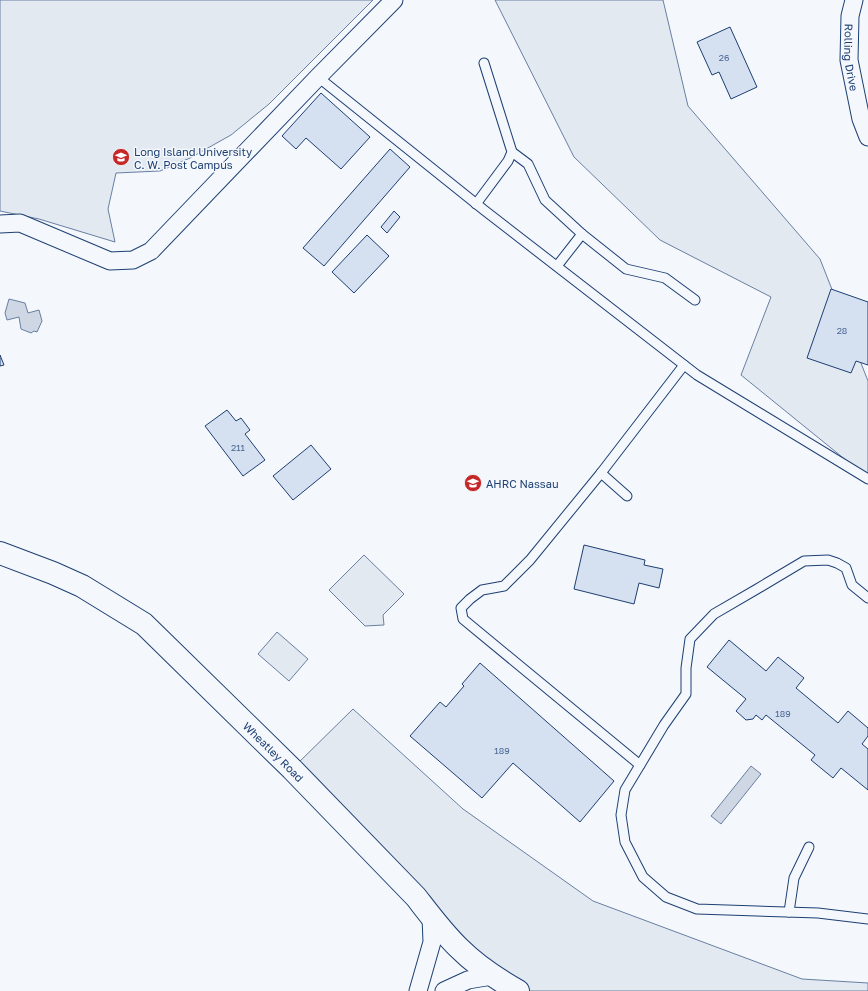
<svg xmlns="http://www.w3.org/2000/svg" width="868" height="991" font-family="'Golos Text',sans-serif">
	<style>
		.green { fill: #e3e9f0; stroke: #687fa3 }
		.water { fill: #cfd7e4; stroke: #687fa3 }
		.building { fill: #d5e0f0; stroke: #1d3f73 }
		.lines { fill: none; stroke-linecap: round; stroke-linejoin: round }
		.lane-casing { stroke: #1d3f73; stroke-width: 11 }
		.street-casing { stroke: #1d3f73; stroke-width: 19 }
		.secondary-casing { stroke: #1d3f73; stroke-width: 24 }
		.lane { stroke: #f4f7fb; stroke-width: 9 }
		.street { stroke: #f4f7fb; stroke-width: 17 }
		.secondary { stroke: #f4f7fb; stroke-width: 22 }
		.labels { text-anchor: middle; dominant-baseline: central; stroke-width: 3; stroke-linejoin: round; paint-order: stroke }
		.number-label { font-size: 9px; fill: #4b6792 }
		.street-label { font-size: 11px; fill: #1d3f73; stroke: #f4f7fb }
		.poi-label { font-size: 11px; fill: #1d3f73; stroke: #f4f7fb; text-anchor: start }
	</style>
	<rect width="100%" height="100%" fill="#f4f7fb"/>
	<g class="green">
		<polygon points="0,0 373,0 269,104 231,135 190,158 160,171 116,173 108,209 115,242 39,219 0,211"/>
		<polygon points="495,0 663,0 688,106 820,259 868,381 868,478 741,375 771,297 660,240 574,157"/>
		<polygon points="364,555 404,594 383,615 384,625 365,626 329,590"/>
		<polygon points="277,632 308,659 289,681 258,654"/>
		<polygon points="353,709 463,809 593,901 802,979 868,983 868,991 518,991 292,769"/>
	</g>
	<g class="water">
		<polygon points="9,299 25,303 28,313 39,310 42,321 37,332 34,331 31,333 21,329 19,317 7,320 5,313"/>
		<polygon points="751,766 761,774 721,824 711,816"/>
	</g>
	<g class="building">
		<polygon points="730,27 757,87 731,99 719,72 712,75 697,42"/>
		<polygon points="321,93 370,137 341,169 306,138 296,149 282,136"/>
		<polygon points="390,149 410,167 324,266 303,248"/>
		<polygon points="394,211 400,217 387,233 381,227"/>
		<polygon points="367,235 389,256 354,293 332,272"/>
		<polygon points="831,289 868,302 868,365 856,361 851,373 807,358"/>
		<polygon points="0,355 4,365 0,366"/>
		<polygon points="227,410 236,421 241,418 250,430 245,434 265,460 243,476 205,426"/>
		<polygon points="311,445 331,469 293,500 273,476"/>
		<polygon points="584,545 645,560 644,565 663,569 659,588 639,583 634,604 574,589"/>
		<polygon points="729,640 766,671 778,657 804,678 796,688 838,723 848,711 868,728 868,736 862,744 868,749 868,790 841,768 833,778 811,760 815,755 766,715 762,720 756,715 753,719 746,720 736,711 746,699 707,667"/>
		<polygon points="480,663 614,781 580,822 513,763 482,798 410,736 440,702 446,707 464,686 462,684"/>
	</g>
	<g class="lines">
		<defs>
			<g id="lane">
				<polyline points="318,77 484,210 697,375 868,479"/>
				<polyline points="512,152 528,164 545,200 582,234"/>
				<polyline points="476,204 508,161 512,152 484,63"/>
				<polyline points="557,266 582,234 626,269 665,278 695,300"/>
				<polyline points="601,473 684,365"/>
				<polyline points="627,496 601,473 530,560 504,586 482,590 470,599 461,608 463,619 640,765"/>
				<polyline points="868,598 852,585 846,568 837,563 828,560 804,561 757,589 714,614 690,639 686,668 686,694 664,725 625,790 621,815 625,842 643,877 666,897 697,909 818,913 868,919"/>
				<polyline points="789,912 794,878 809,847"/>
			</g>
			<g id="street">
				<path id="s1" d="M854,0L850,16L849,60L861,119L868,137"/>
				<polyline points="0,224 20,223 110,261 133,260 151,251 318,77 394,0"/>
				<polyline points="418,991 432,942 431,917"/>
				<polyline points="444,991 468,980 492,976"/>
			</g>
			<g id="secondary">
				<path id="s2" d="M0,553L53,573L82,586L144,624L292,769L416,897C430,915 444,934 460,949C477,966 497,979 518,991"/>
			</g>
		</defs>
		<use href="#lane" class="lane-casing"/>
		<use href="#street" class="street-casing"/>
		<use href="#secondary" class="secondary-casing"/>
		<use href="#lane" class="lane"/>
		<use href="#street" class="street"/>
		<use href="#secondary" class="secondary"/>
	</g>
	<defs>
		<symbol id="university-disc" viewBox="-11 -11 22 22"><circle r="9.5" fill="#c62828" stroke="#f4f7fb"/><path d="M0-5L7-2L0 1L-7-2ZM-4 1L0 2.5L4 1V4Q0 6-4 4Z" fill="#fff"/></symbol>
		<symbol id="school-disc" viewBox="-11 -11 22 22"><circle r="9.5" fill="#c62828" stroke="#f4f7fb"/><path d="M0-5L7-2L0 1L-7-2ZM-4 1L0 2.5L4 1V4Q0 6-4 4Z" fill="#fff"/></symbol>
	</defs>
	<g fill-rule="evenodd">
		<use href="#university-disc" x="111" y="147" width="20" height="20"/>
		<use href="#school-disc" x="463" y="473" width="20" height="20"/>
	</g>
	<g class="labels">
		<g class="number-label">
			<text x="724" y="57">26</text>
			<text x="842" y="330">28</text>
			<text x="238" y="447">211</text>
			<text x="783" y="713">189</text>
			<text x="502" y="750">189</text>
		</g>
		<g class="street-label">
			<text stroke="none"><textPath href="#s1" startOffset="58">Rolling Drive</textPath></text>
			<text stroke="none"><textPath href="#s2" startOffset="343">Wheatley Road</textPath></text>
		</g>
		<g class="poi-label">
			<text x="134" y="151">Long Island University<tspan x="134" dy="13">C. W. Post Campus</tspan></text>
			<text x="486" y="483">AHRC Nassau</text>
		</g>
	</g>
</svg>
